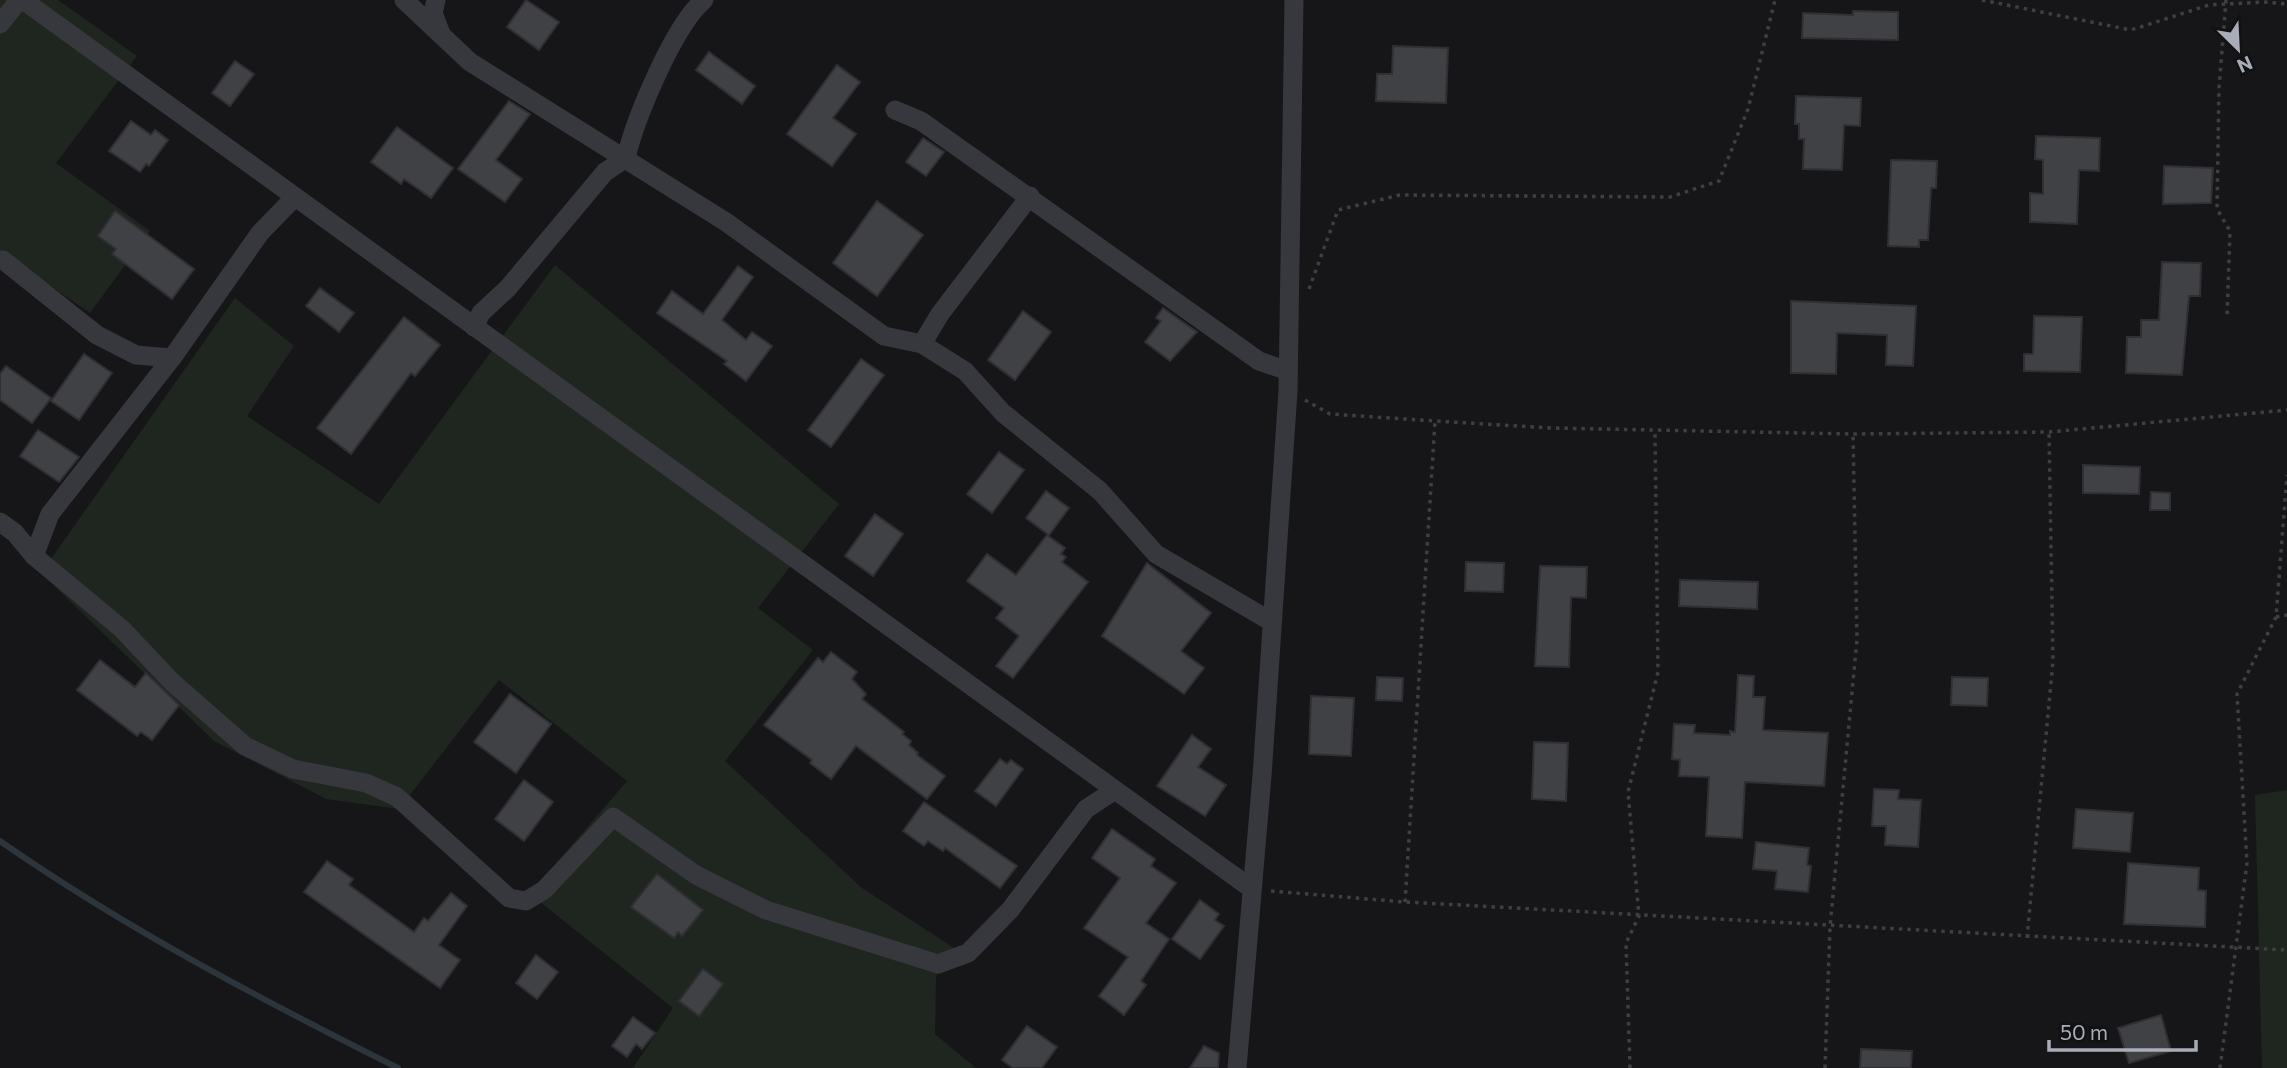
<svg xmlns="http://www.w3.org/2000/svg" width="2287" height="1068" font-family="Commissioner,sans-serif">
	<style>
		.green { fill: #1e261f }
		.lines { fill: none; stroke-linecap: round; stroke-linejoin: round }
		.stream { stroke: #2c353c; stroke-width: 6 }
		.building { fill: #404145; stroke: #303034; stroke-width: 2 }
		.path { stroke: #3d3f44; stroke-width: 3.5; stroke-dasharray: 3.5 5; stroke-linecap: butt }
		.minor { stroke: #37383d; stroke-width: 19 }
	</style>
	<rect width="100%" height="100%" fill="#161618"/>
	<g class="green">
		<polygon points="0,0 58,0 137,56 56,163 150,231 90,313 0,251"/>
		<polygon points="555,265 839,504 758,608 813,650 725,761 862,888 954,948 936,977 935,1034 976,1068 633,1068 673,1008 530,894 627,781 499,680 399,809 326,799 214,741 41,573 235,298 294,346 247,416 379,504"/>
		<polygon points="2287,790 2287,1068 2262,1068 2255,795"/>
	</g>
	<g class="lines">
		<path class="stream" d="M0,841C125,928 262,1000 398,1068"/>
	</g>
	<g class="building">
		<polygon points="526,0 559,22 539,50 507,27"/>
		<polygon points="1853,11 1898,12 1898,40 1802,38 1803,13 1853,15"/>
		<polygon points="1393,46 1448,48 1446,103 1376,101 1377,74 1392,74"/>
		<polygon points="709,52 755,86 742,104 696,70"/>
		<polygon points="235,61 254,74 230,106 212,93"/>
		<polygon points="837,65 860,82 833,118 856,134 832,166 787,134"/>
		<polygon points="1796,96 1861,98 1860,126 1844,125 1842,170 1803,169 1804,139 1799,139 1799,124 1795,124"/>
		<polygon points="509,101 530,114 496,160 522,179 505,202 458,169"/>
		<polygon points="131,121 151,135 155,130 168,140 149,166 146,164 140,172 109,151"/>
		<polygon points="397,127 453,168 431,198 404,179 401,184 371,162"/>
		<polygon points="2036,136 2100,138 2099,171 2079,170 2077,224 2030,222 2030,193 2043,194 2043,160 2035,159"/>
		<polygon points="923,138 944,152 926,176 906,162"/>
		<polygon points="1891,160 1937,161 1936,188 1931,188 1928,240 1919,240 1919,247 1888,246"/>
		<polygon points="2164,166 2213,168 2211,203 2163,204"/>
		<polygon points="877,201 923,235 877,296 833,263"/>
		<polygon points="115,211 194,269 172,299 112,254 116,249 98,236"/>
		<polygon points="2162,262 2201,263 2200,296 2189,296 2182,375 2126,373 2127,337 2141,337 2141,320 2159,320"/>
		<polygon points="738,266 753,277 722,320 746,340 752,332 772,346 746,381 724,364 727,361 657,313 672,291 703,314"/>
		<polygon points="320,288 354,313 339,332 306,306"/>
		<polygon points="1791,301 1916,306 1913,366 1886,365 1887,335 1837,333 1836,374 1791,373"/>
		<polygon points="1163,308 1197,332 1170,361 1145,342 1161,321 1156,318"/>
		<polygon points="1023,311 1051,332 1015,380 988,360"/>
		<polygon points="2034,316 2082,317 2080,372 2024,371 2024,354 2033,354"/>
		<polygon points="404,317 440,345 415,376 411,373 351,454 317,428"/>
		<polygon points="84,354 112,373 79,420 51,401"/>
		<polygon points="861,359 884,375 831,447 808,430"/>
		<polygon points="6,366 51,398 32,423 0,400 0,374"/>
		<polygon points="38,430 79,457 59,482 20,456"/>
		<polygon points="999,452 1024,470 992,513 967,494"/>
		<polygon points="2083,465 2140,467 2139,494 2083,493"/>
		<polygon points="1046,491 1069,508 1049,535 1026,518"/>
		<polygon points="2151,492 2170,493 2170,510 2150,510"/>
		<polygon points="875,514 903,534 873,576 845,556"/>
		<polygon points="1047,535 1065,548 1061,554 1066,557 1062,562 1088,582 1013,678 996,666 1019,636 996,618 1004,608 967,581 987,554 1016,575"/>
		<polygon points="1466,562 1504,563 1503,592 1465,591"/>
		<polygon points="1147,563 1211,613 1181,651 1204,668 1184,694 1102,636"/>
		<polygon points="1540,566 1587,567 1586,598 1571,597 1569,667 1535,666"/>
		<polygon points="1680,580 1758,582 1757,609 1679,606"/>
		<polygon points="831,652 857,672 852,679 866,694 862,699 904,732 902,734 911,741 909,745 918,753 917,755 945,776 927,799 856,746 831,779 810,763 812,760 764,725 818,658 823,662"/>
		<polygon points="100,660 135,687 146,673 179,705 152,740 141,732 137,736 77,690"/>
		<polygon points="1738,675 1754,676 1753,697 1765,697 1763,730 1828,733 1824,786 1745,782 1742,838 1706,836 1709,777 1679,776 1680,760 1672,759 1674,724 1695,725 1694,733 1730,735 1730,731 1735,732"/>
		<polygon points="1377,677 1403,678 1402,701 1376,700"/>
		<polygon points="1952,677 1988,678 1987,706 1951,705"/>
		<polygon points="510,694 551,724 516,773 474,742"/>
		<polygon points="1311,696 1354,698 1351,756 1309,754"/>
		<polygon points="1192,735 1211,749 1198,767 1226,785 1205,816 1157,786"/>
		<polygon points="1534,742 1568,743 1566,801 1532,799"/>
		<polygon points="1000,759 1007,764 1011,760 1023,769 996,806 975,791"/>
		<polygon points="524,780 553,802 524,841 495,819"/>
		<polygon points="1874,789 1899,790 1898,799 1921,800 1918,847 1885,845 1886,826 1872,826"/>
		<polygon points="924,802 1017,866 1000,888 945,848 943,851 928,841 924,846 903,831"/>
		<polygon points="2076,809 2133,813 2130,852 2073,848"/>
		<polygon points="1112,829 1155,859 1151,866 1176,883 1146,923 1169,939 1141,981 1146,985 1124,1015 1099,996 1128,957 1084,928 1120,878 1092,858"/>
		<polygon points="1756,842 1809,848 1807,865 1811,866 1808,892 1775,889 1777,871 1753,869"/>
		<polygon points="327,861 353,879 349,885 414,932 424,918 428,921 451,893 467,906 439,945 460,960 440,988 304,892"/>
		<polygon points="2128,863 2199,868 2198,890 2206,891 2205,927 2124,924"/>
		<polygon points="657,874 703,910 682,936 678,932 674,938 631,907"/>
		<polygon points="1200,900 1219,914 1215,920 1224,926 1200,959 1172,939"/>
		<polygon points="536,955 558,972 537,999 516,983"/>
		<polygon points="703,969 723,984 699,1016 679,1001"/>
		<polygon points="2161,1015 2171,1051 2129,1063 2118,1028"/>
		<polygon points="633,1017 655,1033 642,1049 636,1044 627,1057 612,1046"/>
		<polygon points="1027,1026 1057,1047 1042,1068 1013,1068 1002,1060"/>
		<polygon points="1204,1046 1219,1053 1218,1068 1190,1068"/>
		<polygon points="1861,1049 1912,1051 1911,1068 1860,1068"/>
	</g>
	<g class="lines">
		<g class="path">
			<polyline points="1982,0 2131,30 2209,5 2264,2 2287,4"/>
			<polyline points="2226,0 2219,88 2217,209 2230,231 2227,318"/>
			<polyline points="1309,289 1338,210 1400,195 1670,197 1719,181 1748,109 1775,0"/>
			<polyline points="1305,400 1330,414 1435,421 1552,428 1853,434 2049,432 2287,410"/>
			<polyline points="2276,617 2287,615"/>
			<polyline points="1271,891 1405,902 2287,950"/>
			<polyline points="1405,902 1435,421"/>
			<polyline points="2027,938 2053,661 2049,432"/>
			<polyline points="1630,1068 1626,943 1639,916 1628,792 1658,672 1655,430"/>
			<polyline points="1825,1068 1830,927 1857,639 1853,434"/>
			<polyline points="2220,1068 2247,863 2237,694 2276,617 2287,475"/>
		</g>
		<g class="minor">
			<polyline points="23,0 1252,889"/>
			<polyline points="404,0 470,62 726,222 884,336 922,344 965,371 1003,413 1100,491 1156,554 1272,622"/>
			<polyline points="436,0 433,13 441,34"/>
			<polyline points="0,24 19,0"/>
			<polyline points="895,110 921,121 1259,361 1288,371"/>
			<polyline points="3,260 97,335 136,355 172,358"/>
			<path d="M474,327L481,313L508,288L605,172L626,158C635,119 674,25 704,0"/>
			<polyline points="922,344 940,314 1030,196"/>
			<polyline points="0,522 15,533 34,556 122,629 172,682 245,746 293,769 366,783 397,797 509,898 526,901 544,890 613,817 696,875 766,910 938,964 968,953 1010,910 1086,809 1115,790"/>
			<polyline points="34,556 50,514 172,358 260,233 295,197"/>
			<polyline points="1237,1068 1262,776 1288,391 1294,0"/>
		</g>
	</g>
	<g transform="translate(2238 49) rotate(156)" stroke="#111113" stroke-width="5" paint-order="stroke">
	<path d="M0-5L12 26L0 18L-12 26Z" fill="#a8adb8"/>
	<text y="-10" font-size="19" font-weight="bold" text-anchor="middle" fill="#a8adb8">N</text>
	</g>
	<path d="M2049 1040v10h147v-10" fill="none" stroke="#a8adb8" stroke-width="3.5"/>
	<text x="2060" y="1040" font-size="21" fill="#a8adb8" stroke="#111113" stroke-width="5" paint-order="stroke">50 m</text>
</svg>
